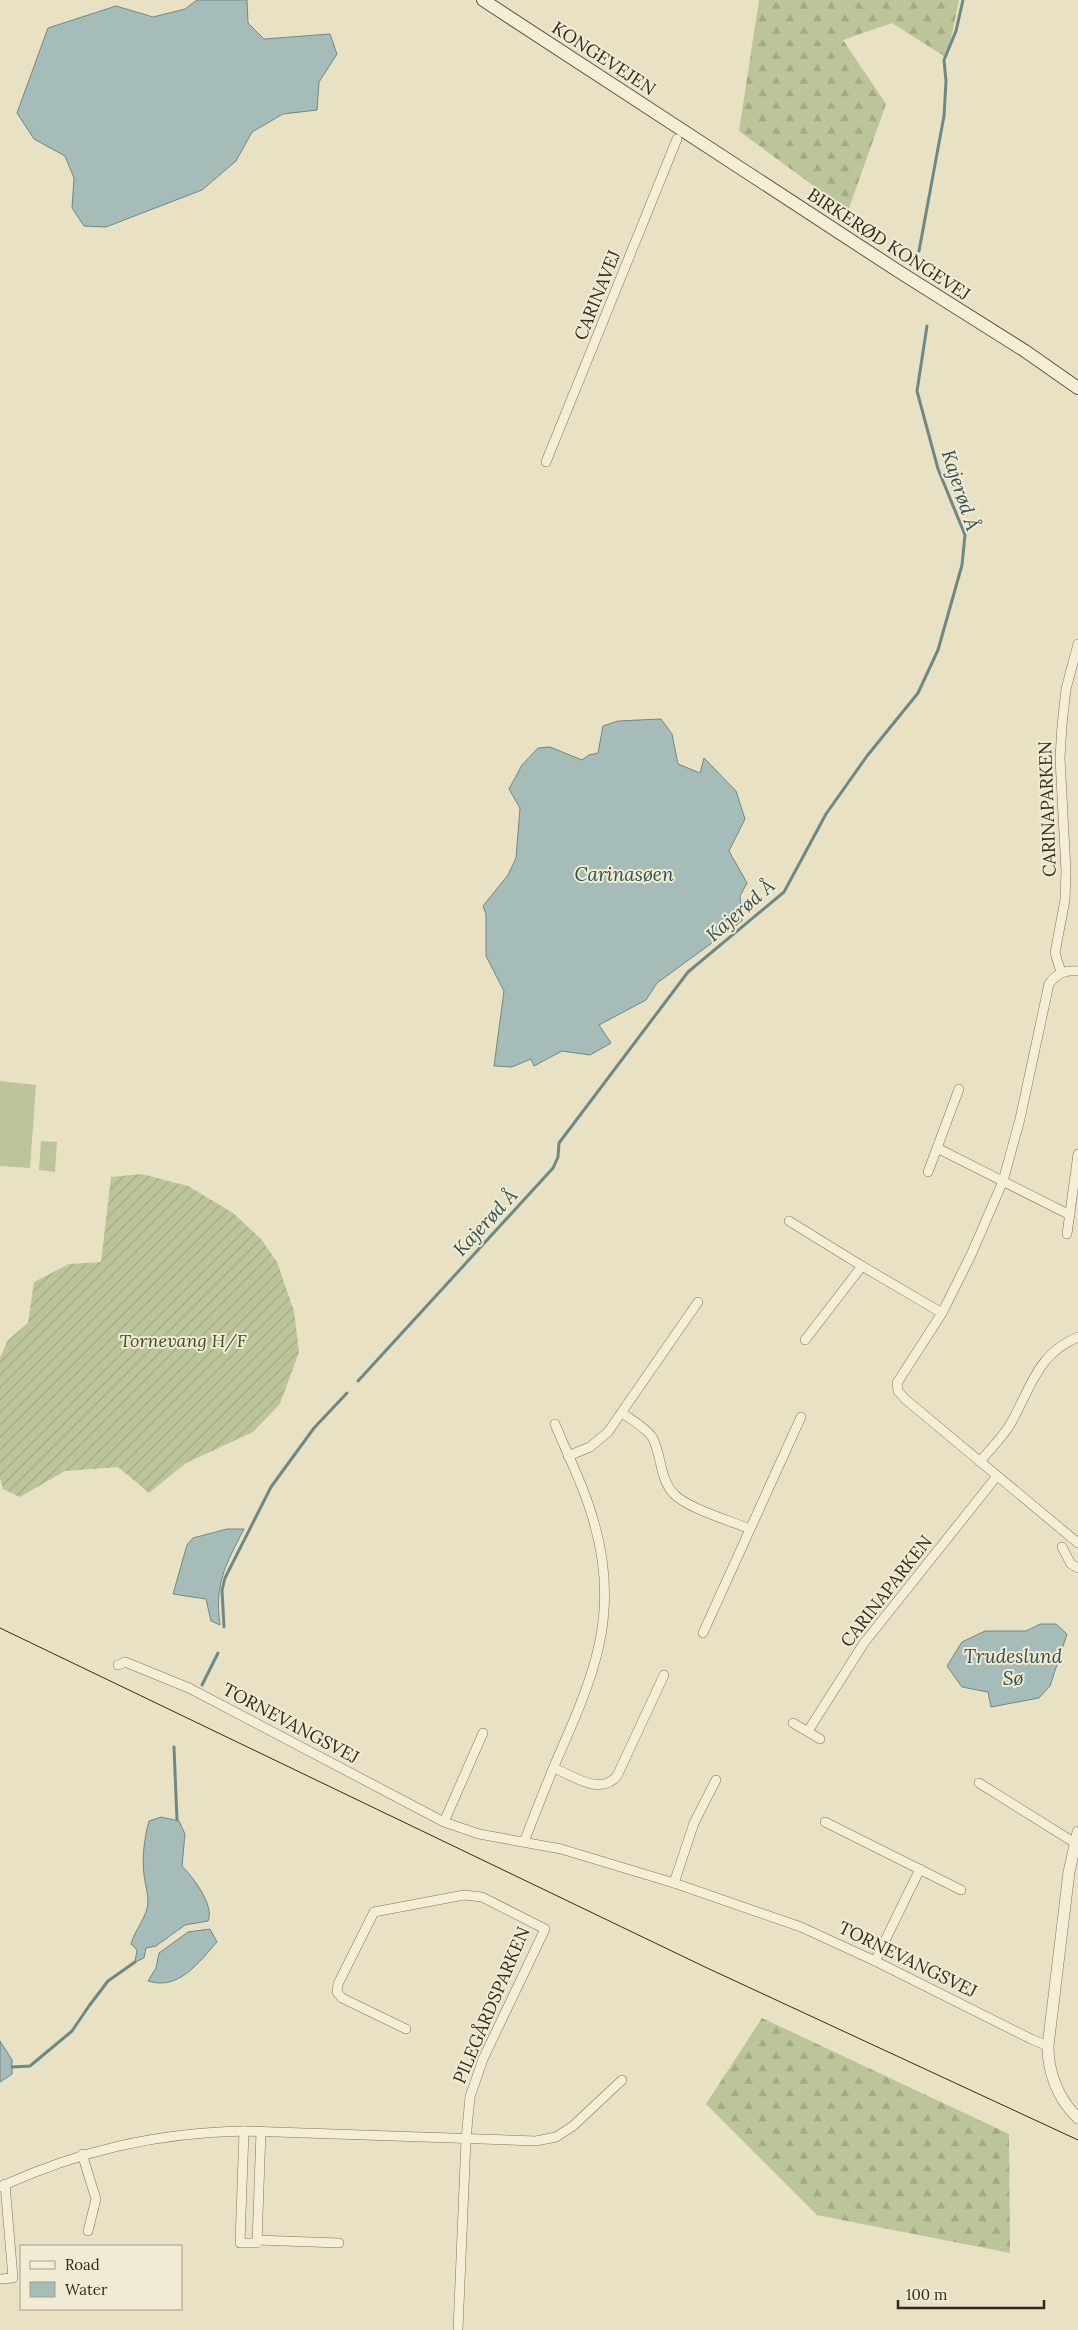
<svg xmlns="http://www.w3.org/2000/svg" width="1078" height="2330" font-family="Lora,serif">
	<style>
		.forest { fill: url(#forest-firs) }
		.garden { fill: url(#garden-furrows) }
		.pitch { fill: #bcc59a }
		.water { fill: #a6bcb8; stroke: #6e8985 }
		.lines { fill: none; stroke-linecap: round; stroke-linejoin: round }
		.stream { stroke: #6e8985; stroke-width: 3 }
		.minor-casing { stroke: #81735d; stroke-width: 10 }
		.tertiary-casing { stroke: #81735d; stroke-width: 12 }
		.secondary-casing { stroke: #635540; stroke-width: 14 }
		.minor { stroke: #f4eed6; stroke-width: 9 }
		.tertiary { stroke: #f4eed6; stroke-width: 11 }
		.secondary { stroke: #f4eed6; stroke-width: 12 }
		.tram { stroke: #332a1f; stroke-width: 1 }
		.labels { text-anchor: middle; dominant-baseline: central; stroke-width: 4; stroke-linejoin: round; paint-order: stroke }
		.street-label { font-size: 18px; fill: #332a1f; stroke: #f1ebd3 }
		.park-label { font-size: 18px; font-style: italic; fill: #404d28; stroke: #f1ebd3 }
		.water-label { font-size: 19px; font-style: italic; fill: #305051; stroke: #f1ebd3 }
	</style>
	<defs>
		<pattern id="forest-firs" width="22" height="20" patternUnits="userSpaceOnUse" patternTransform="scale(1.25)"><rect width="22" height="20" fill="#bcc59a"/><path d="M5 1l3.5 6h-7zM16 11l3.5 6h-7z" fill="#a2a984"/></pattern>
		<pattern id="garden-furrows" width="10" height="10" patternUnits="userSpaceOnUse" patternTransform="scale(1.25)"><rect width="10" height="10" fill="#bcc59a"/><path d="M-1 1l2-2M0 10L10 0M9 11l2-2" fill="none" stroke="#a2a984"/></pattern>
	</defs>
	<rect width="100%" height="100%" fill="#e9e1c4"/>
	<g class="forest">
		<polygon points="759,0 959,0 947,58 892,23 843,40 886,104 848,211 739,131"/>
		<polygon points="762,2018 1009,2134 1010,2253 817,2215 706,2104"/>
	</g>
	<polygon class="garden" points="142,1174 188,1186 233,1213 261,1239 277,1262 294,1311 299,1352 280,1404 253,1432 186,1463 149,1493 118,1467 65,1471 20,1497 3,1489 0,1478 0,1358 8,1340 28,1323 34,1282 69,1264 101,1262 111,1177"/>
	<g class="pitch">
		<polygon points="0,1081 36,1085 30,1168 0,1166"/>
		<polygon points="41,1141 57,1142 55,1172 39,1170"/>
	</g>
	<g class="water">
		<polygon points="197,0 247,0 248,23 264,39 330,34 337,54 319,82 317,110 283,114 252,132 236,161 202,190 106,227 84,226 72,208 74,178 65,156 34,139 17,113 48,28 116,6 153,17 185,9"/>
		<polygon points="661,719 672,734 678,764 700,773 704,758 736,791 745,819 729,851 747,883 740,896 742,921 657,983 646,1000 599,1025 611,1043 590,1055 562,1051 534,1066 531,1059 512,1067 494,1066 504,991 486,956 486,914 483,906 508,875 516,858 520,808 509,789 522,765 538,748 550,747 582,760 589,755 598,753 603,726 618,721"/>
		<path d="M227,1529H244C226,1564 214,1584 220,1625L211,1621L206,1599L173,1594L187,1545L193,1538Z"/>
		<polygon points="1040,1624 1056,1624 1067,1634 1050,1686 1039,1698 991,1707 988,1692 962,1687 947,1666 962,1642 985,1631 1026,1631"/>
		<path d="M161,1817L179,1821L185,1834L182,1866C193,1877 215,1906 208,1921L185,1925L156,1946L146,1948L144,1958L135,1962L137,1950L131,1944C135,1929 147,1918 148,1902C148,1893 145,1883 144,1875C142,1856 144,1840 149,1821Z"/>
		<path d="M210,1929L217,1942C199,1962 179,1991 148,1981L156,1968L159,1953L188,1932Z"/>
		<polygon points="0,2041 12,2060 12,2074 0,2082"/>
	</g>
	<g class="lines">
		<g class="stream">
			<polyline points="919,251 944,116 946,81 944,60 956,31 963,0"/>
			<polyline points="358,1381 553,1168 558,1157 559,1143 688,972 784,892 826,814 867,756 918,693 938,650 962,565 965,535 938,469 917,391 927,326"/>
			<polyline points="224,1627 222,1590 225,1578 271,1487 314,1428 347,1393"/>
			<polyline points="202,1685 218,1653"/>
			<polyline points="174,1747 177,1820"/>
			<polyline points="12,2067 30,2066 72,2031 89,2006 108,1981 135,1962"/>
		</g>
		<defs>
			<g id="minor">
				<polyline points="546,462 677,139"/>
				<path d="M1078,971C1065,970 1057,973 1049,984L1020,1119L1003,1181L971,1255L942,1313L897,1383L898,1391L905,1399L1078,1543"/>
				<polyline points="1061,972 1055,953 1065,900 1066,871 1060,758 1062,725 1066,689 1078,644"/>
				<polyline points="937,1148 1070,1215"/>
				<polyline points="928,1172 959,1089"/>
				<polyline points="789,1221 862,1266"/>
				<polyline points="1067,1234 1078,1154"/>
				<polyline points="805,1340 862,1266 942,1313"/>
				<path d="M622,1413C632,1420 645,1427 652,1437C662,1454 659,1479 674,1494C687,1508 731,1521 750,1529"/>
				<polyline points="568,1456 590,1447 608,1432 698,1302"/>
				<path d="M980,1462C990,1449 1003,1437 1011,1423C1031,1388 1037,1354 1078,1337"/>
				<polyline points="1062,1547 1071,1564 1078,1568"/>
				<polyline points="703,1633 801,1417"/>
				<polyline points="118,1665 125,1662 189,1688 444,1822 479,1834 561,1849 674,1883 801,1927 875,1961 1031,2039 1048,2046"/>
				<polyline points="793,1723 820,1739"/>
				<polyline points="808,1731 864,1643 997,1476"/>
				<path d="M554,1768C573,1776 600,1796 617,1776L664,1675"/>
				<polyline points="979,1783 1075,1843"/>
				<polyline points="444,1822 483,1733"/>
				<polyline points="825,1822 961,1890"/>
				<path d="M524,1842C535,1814 546,1785 558,1757C593,1677 620,1616 595,1526C586,1491 569,1458 555,1424"/>
				<polyline points="674,1883 694,1823 716,1780"/>
				<polyline points="875,1961 920,1869"/>
				<polyline points="406,2029 342,1998 337,1992 338,1984 374,1912 464,1895 482,1897 545,1929 483,2059 470,2097 466,2139 458,2330"/>
				<polyline points="244,2131 240,2243 257,2243 261,2131"/>
				<polyline points="82,2154 96,2199 88,2231"/>
				<path d="M0,2187C81,2150 156,2133 244,2131L536,2141L556,2137L573,2126L622,2080"/>
				<polyline points="257,2240 339,2243"/>
				<polyline points="0,2279 13,2278 5,2184"/>
			</g>
			<path id="tertiary" d="M1078,1832L1069,1872L1048,2046C1048,2073 1058,2099 1078,2118"/>
			<polyline id="secondary" points="483,0 898,271 1025,351 1078,388"/>
		</defs>
		<use href="#minor" class="minor-casing"/>
		<use href="#tertiary" class="tertiary-casing"/>
		<use href="#secondary" class="secondary-casing"/>
		<use href="#minor" class="minor"/>
		<use href="#tertiary" class="tertiary"/>
		<use href="#secondary" class="secondary"/>
		<polyline class="tram" points="0,1628 705,1967 1078,2140"/>
	</g>
	<g class="labels">
		<g class="street-label">
			<text transform="translate(604 58) rotate(33)">KONGEVEJEN</text>
			<text transform="translate(889 244) rotate(33)">BIRKERØD KONGEVEJ</text>
			<text transform="translate(597 295) rotate(-68)">CARINAVEJ</text>
			<text transform="translate(1047 809) rotate(-92)">CARINAPARKEN</text>
			<text transform="translate(886 1591) rotate(-52)">CARINAPARKEN</text>
			<text transform="translate(291 1723) rotate(28)">TORNEVANGSVEJ</text>
			<text transform="translate(908 1959) rotate(26)">TORNEVANGSVEJ</text>
			<text transform="translate(491 2005) rotate(-67)">PILEGÅRDSPARKEN</text>
		</g>
		<g class="park-label">
			<text x="183" y="1340">Tornevang H/F</text>
		</g>
		<g class="water-label">
			<text transform="translate(961 490) rotate(72)">Kajerød Å</text>
			<text x="624" y="874">Carinasøen</text>
			<text transform="translate(740 910) rotate(-41)">Kajerød Å</text>
			<text transform="translate(485 1222) rotate(-47)">Kajerød Å</text>
			<text x="1013" y="1656">Trudeslund<tspan x="1013" dy="22">Sø</tspan></text>
		</g>
	</g>
	<rect x="20" y="2245" width="162" height="65" fill="#f1ebd3" stroke="#a59e8b"/>
	<rect x="30" y="2261" width="25" height="8" fill="#f4eed6" stroke="#a59e8b"/>
	<text x="65" y="2270" font-size="15" fill="#332a1f">Road</text>
	<rect x="30" y="2282" width="25" height="15" fill="#a6bcb8" stroke="#a59e8b"/>
	<text x="65" y="2295" font-size="15" fill="#332a1f">Water</text>
	<path d="M898 2300v8h146v-8" fill="none" stroke="#332a1f" stroke-width="2.5"/>
	<text x="906" y="2300" font-size="15" fill="#332a1f" stroke="#f1ebd3" stroke-width="4" paint-order="stroke">100 m</text>
</svg>
